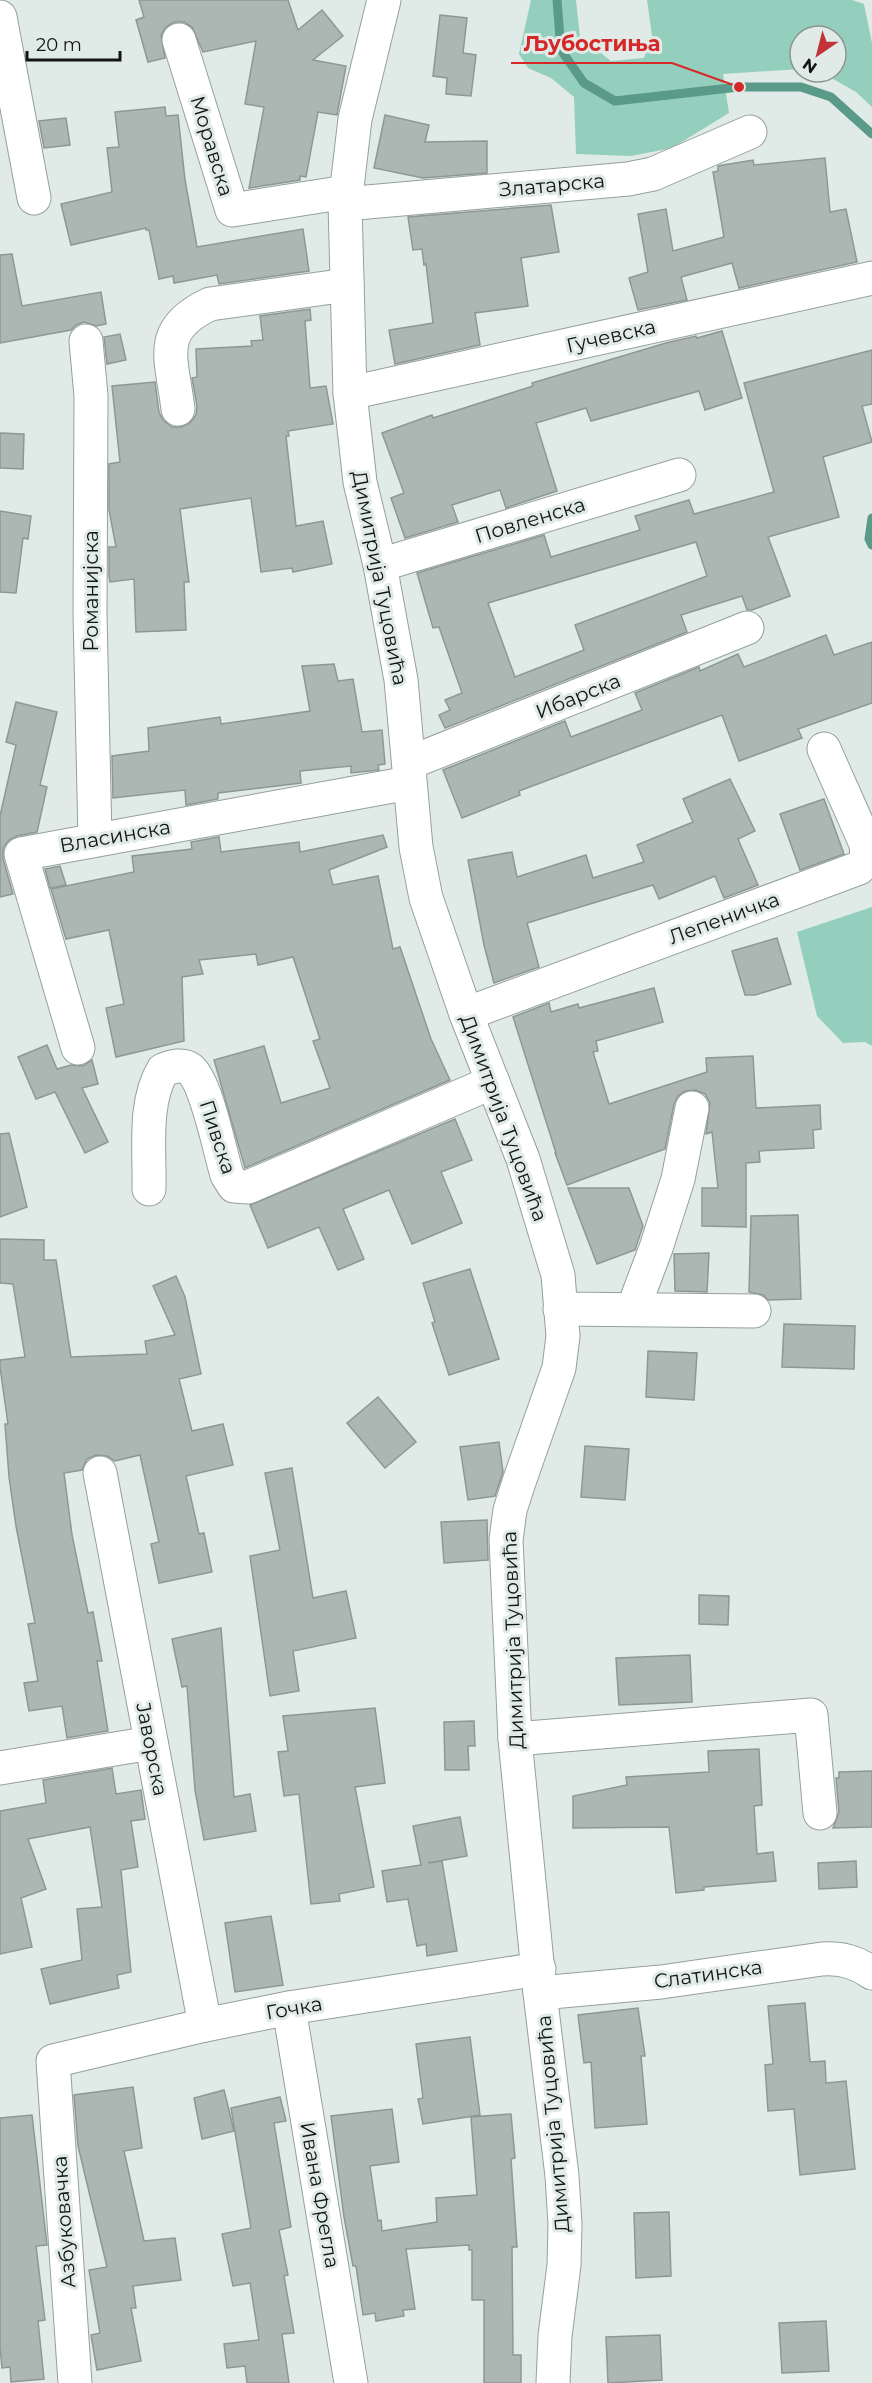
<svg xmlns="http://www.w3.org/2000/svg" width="872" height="2383" font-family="Montserrat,sans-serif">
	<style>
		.green { fill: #94cebc }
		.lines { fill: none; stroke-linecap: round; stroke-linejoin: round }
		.stream { stroke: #5a9a88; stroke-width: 9 }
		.building { fill: #acb7b4; stroke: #8d9894; stroke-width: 1.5; fill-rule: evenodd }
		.minor-casing { stroke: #95a09c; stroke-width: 35 }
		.minor { stroke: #fff; stroke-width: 33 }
		.labels { text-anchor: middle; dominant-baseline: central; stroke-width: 6; stroke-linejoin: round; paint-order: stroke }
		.street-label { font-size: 20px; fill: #111514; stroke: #e0ebe7 }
		.leader { fill: none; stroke: #d62828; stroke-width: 2 }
		.callout-dot { fill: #d62828; stroke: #e0ebe7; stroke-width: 2 }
		.callout-label { font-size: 21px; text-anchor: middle; font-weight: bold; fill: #d62828; stroke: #e0ebe7; stroke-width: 6; stroke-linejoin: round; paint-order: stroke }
	</style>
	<rect width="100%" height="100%" fill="#e0ebe7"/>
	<g class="green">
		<polygon points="531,0 576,0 580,37 611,61 644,58 652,36 647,0 852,0 864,4 872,43 872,107 856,92 821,72 836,72 836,36 800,36 800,69 723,74 729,113 672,148 631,156 576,154 574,97 551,78 528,68 519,54"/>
		<polygon points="872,907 872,1046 865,1042 843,1043 817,1016 797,932"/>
	</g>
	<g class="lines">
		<g class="stream">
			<polyline points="557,0 561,50 584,83 615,101 739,87 801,87 831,97 872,134"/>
			<polyline points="872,518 869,539 872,545"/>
		</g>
	</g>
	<g class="building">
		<polygon points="139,0 288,0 298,30 322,10 343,36 313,60 346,66 337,115 318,112 306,177 300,176 300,180 249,188 264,107 245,104 256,41 203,52 192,27 184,22 174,22 166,27 161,35 165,58 148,62 136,20 144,17"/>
		<polygon points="440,15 467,18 463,53 476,55 471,96 446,94 447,78 433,76"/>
		<polygon points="165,107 166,116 178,115 185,180 197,247 303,229 309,271 219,284 217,275 174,283 173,276 159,279 149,230 146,230 146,228 71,245 61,204 112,192 107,148 119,147 115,112"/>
		<polygon points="385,115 429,125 425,142 487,141 487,173 423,178 374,168"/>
		<polygon points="66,118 70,145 44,148 39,121"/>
		<polygon points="825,158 830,212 846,209 857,262 739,288 732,263 681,277 687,300 638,310 629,278 648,272 638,214 666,209 673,251 724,237 713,172 718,171 718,166 753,160 754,165"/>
		<polygon points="551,205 559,252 521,258 528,306 475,313 480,345 395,364 389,330 433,323 426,264 424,265 422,249 413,250 408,217"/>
		<polygon points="12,254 22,306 101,292 106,324 96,326 84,322 76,325 71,330 0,343 0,255"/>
		<polygon points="310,309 311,320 305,321 310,388 326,386 333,424 288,431 289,436 286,436 296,526 323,521 332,564 293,572 292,568 261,572 251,498 180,509 189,582 184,582 186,630 136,632 134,579 110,582 109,576 109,547 116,547 109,510 109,464 120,462 112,386 155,382 159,412 163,420 172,427 181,427 190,423 196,415 197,406 192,378 197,377 196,349 252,346 251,341 263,340 260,316"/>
		<polygon points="722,331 742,398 705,410 699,391 591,421 586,408 536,423 557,491 506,508 500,490 452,505 458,522 405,538 391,498 404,493 382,433 432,415 433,418 533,386 532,383 666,343 696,336 697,338"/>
		<polygon points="120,334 126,360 107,364 104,337"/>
		<path d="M872,350V404L862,406L872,442L823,457L839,517L768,537L790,596L752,610H747L742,596L681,615L687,632L445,728L439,715L450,710L445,700L462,693L439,627L433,628L417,573L544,535L551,557L640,530L635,516L689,500L694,514L774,492L744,383ZM696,542L707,576L575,625L584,650L515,677L488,603Z"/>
		<polygon points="0,433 24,434 23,469 0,468"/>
		<polygon points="0,511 31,516 28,539 23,538 16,593 0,592"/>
		<polygon points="826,635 834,655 872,642 872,703 798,729 802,738 739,761 722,715 519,791 520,795 462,818 443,770 565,721 571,737 642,710 635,693 699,667 700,671 738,654 744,667"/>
		<polygon points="334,664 338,681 353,679 362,732 382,730 385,764 378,765 379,770 351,773 351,766 300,771 301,783 218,793 218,799 186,805 185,790 113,798 112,756 149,751 148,728 220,717 221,724 310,711 302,666"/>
		<polygon points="16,702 57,712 40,785 47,787 37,832 17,836 9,840 3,848 3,859 13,894 0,897 0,816 16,745 6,742"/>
		<polygon points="730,779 755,831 738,839 758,885 724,898 715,876 659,899 653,885 527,923 539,967 494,983 484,945 468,860 512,852 517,877 586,855 593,878 644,862 637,845 693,822 683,799"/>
		<polygon points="824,799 844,854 800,870 780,814"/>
		<polygon points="383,835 387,847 329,870 333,885 378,876 393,949 400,947 431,1039 450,1080 245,1168 214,1060 264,1046 281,1103 330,1088 313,1041 320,1039 293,957 258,965 256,954 199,960 203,974 182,977 184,1041 116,1057 106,1008 124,1004 109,930 66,939 51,889 134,872 132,856 192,849 191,842 219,837 221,852 299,842 300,852"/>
		<polygon points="60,866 66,885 50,888 45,869"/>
		<polygon points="777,938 791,984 755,995 745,995 732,951"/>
		<polygon points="654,988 663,1022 596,1041 598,1051 593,1052 609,1104 707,1072 706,1058 753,1056 756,1108 820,1105 821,1129 813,1130 814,1148 759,1151 760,1162 746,1163 746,1227 702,1226 702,1188 718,1188 712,1132 706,1134 710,1103 705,1094 696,1090 685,1091 678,1096 674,1104 665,1149 567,1185 555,1153 556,1153 513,1017 549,1003 551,1012 578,1004 579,1008"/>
		<polygon points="47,1045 57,1069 71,1065 83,1066 92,1060 98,1084 82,1088 108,1142 85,1153 55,1092 36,1099 18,1057"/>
		<polygon points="455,1119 472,1160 441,1172 462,1223 412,1244 389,1190 343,1209 364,1259 338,1270 319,1227 268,1248 250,1205"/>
		<polygon points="9,1133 27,1207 0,1217 0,1134"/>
		<polygon points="568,1188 629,1188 643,1226 635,1250 597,1264"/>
		<polygon points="798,1215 801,1299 768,1300 763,1295 749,1292 751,1216"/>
		<polygon points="0,1239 44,1240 44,1260 56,1260 71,1357 147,1354 145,1341 175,1335 153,1286 176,1276 185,1297 201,1374 179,1379 192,1431 223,1424 233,1465 186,1476 199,1534 204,1533 212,1572 159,1583 151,1544 159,1542 140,1455 115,1461 107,1456 96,1455 87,1459 82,1470 64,1473 72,1535 88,1613 93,1612 102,1661 97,1661 108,1731 67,1738 62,1706 29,1711 24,1683 38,1681 28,1624 35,1623 16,1526 9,1477 5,1424 8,1424 0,1367 0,1360 25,1357 13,1284 0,1283"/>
		<polygon points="709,1253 707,1292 675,1291 674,1254"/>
		<polygon points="470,1269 499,1359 449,1375 432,1323 435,1322 423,1283"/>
		<polygon points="784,1324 855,1326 854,1369 782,1367"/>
		<polygon points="648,1351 697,1353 694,1400 646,1397"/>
		<polygon points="378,1397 416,1442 385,1468 347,1423"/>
		<polygon points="499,1442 503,1472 495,1496 468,1500 460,1447"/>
		<polygon points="585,1446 629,1449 625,1500 581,1497"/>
		<polygon points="292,1468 313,1598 346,1591 356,1638 293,1651 299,1691 270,1696 250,1556 280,1550 265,1473"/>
		<polygon points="487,1520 488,1560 444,1563 441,1522"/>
		<polygon points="699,1595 729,1596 728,1625 699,1624"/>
		<polygon points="221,1628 234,1797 250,1794 256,1831 204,1840 195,1790 187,1686 182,1687 172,1639"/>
		<polygon points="690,1655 692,1702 619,1705 616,1658"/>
		<polygon points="375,1708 385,1783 355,1787 374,1887 339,1894 340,1901 311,1904 299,1794 284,1796 278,1752 288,1751 283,1716"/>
		<polygon points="474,1721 475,1746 468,1746 469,1770 445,1770 444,1722"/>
		<polygon points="759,1749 762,1805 754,1806 757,1854 773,1852 776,1881 704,1887 704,1890 676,1893 669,1827 573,1828 573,1796 627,1785 626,1777 709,1772 708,1751"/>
		<polygon points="112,1768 116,1794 141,1790 145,1819 131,1821 138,1867 121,1870 131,1972 117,1975 119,1988 50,2004 41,1969 82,1960 77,1909 102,1907 90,1827 28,1839 46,1889 21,1898 32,1947 0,1954 0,1811 46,1803 43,1780"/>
		<polygon points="872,1771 872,1827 833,1828 839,1812 836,1778 839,1778 839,1772"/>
		<polygon points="460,1817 467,1856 428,1863 442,1861 457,1951 427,1956 426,1944 417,1946 408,1899 387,1902 382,1871 421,1865 413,1826"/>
		<polygon points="856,1861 857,1887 819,1889 818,1863"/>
		<polygon points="271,1916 283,1985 235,1992 225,1923"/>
		<polygon points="805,2003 810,2062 825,2061 826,2083 846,2081 855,2169 800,2175 794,2109 768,2111 765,2065 773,2064 768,2006"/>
		<polygon points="638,2008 645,2056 641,2056 647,2124 595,2128 591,2062 584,2063 578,2015"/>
		<polygon points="470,2037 480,2115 423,2124 418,2099 423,2098 416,2044"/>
		<polygon points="133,2087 142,2148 124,2151 144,2241 175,2238 181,2280 133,2286 136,2308 131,2308 141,2361 97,2370 91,2335 100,2333 89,2270 107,2267 78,2146 74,2095"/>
		<polygon points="224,2090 234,2131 202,2139 194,2098"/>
		<polygon points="280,2097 286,2121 274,2123 291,2227 279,2230 288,2275 284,2276 294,2333 282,2334 289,2383 247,2383 245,2366 227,2368 224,2344 259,2340 250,2283 233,2286 222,2234 251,2228 231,2108"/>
		<polygon points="392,2109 399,2162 370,2166 378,2221 381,2220 382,2231 437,2222 436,2198 477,2195 471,2117 511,2114 515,2158 511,2159 517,2247 512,2247 513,2355 521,2355 521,2383 484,2383 484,2300 472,2300 472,2250 469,2250 469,2245 406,2249 415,2309 403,2310 404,2316 376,2321 375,2313 363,2315 356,2266 353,2266 344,2217 331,2116"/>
		<polygon points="32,2115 47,2245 36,2246 45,2320 38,2321 44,2379 11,2382 10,2367 2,2368 0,2347 0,2118"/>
		<polygon points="669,2212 671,2276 636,2278 634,2213"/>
		<polygon points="826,2321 829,2371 782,2373 779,2323"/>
		<polygon points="660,2335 662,2380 608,2383 606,2337"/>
	</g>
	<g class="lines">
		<defs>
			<g id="minor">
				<polyline points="384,0 355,119 345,204 350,393 360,482 380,565 401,680 416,847 426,898 466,1014 523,1159 558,1275 563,1336 559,1368 519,1482 510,1510 506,1540 515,1739 540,1993 562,2176 565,2224 564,2265 555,2336 553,2383"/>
				<polyline points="0,17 34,198"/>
				<polyline points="179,40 232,210 346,192"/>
				<polyline points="345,204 628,179 653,174 750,132"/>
				<polyline points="86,341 91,396 90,613 95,840"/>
				<polyline points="350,393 872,278"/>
				<path d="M178,409C172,358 155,330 210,304L347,285"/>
				<polyline points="380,565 679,475"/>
				<polyline points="409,763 747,628"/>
				<polyline points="466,1014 859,868 867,859 866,844 824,749"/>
				<polyline points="78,1048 21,854 409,783"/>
				<path d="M149,1189C150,1151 143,1103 163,1070C172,1067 182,1063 190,1069C207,1083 220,1153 227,1175L234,1186L248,1187L493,1082"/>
				<polyline points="560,1309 754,1311"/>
				<polyline points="633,1309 656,1248 678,1179 692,1108"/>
				<polyline points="100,1473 205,2025"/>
				<polyline points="515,1739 811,1715 820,1813"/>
				<polyline points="0,1768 151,1743"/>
				<path d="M540,1993L661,1982L822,1959C842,1958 856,1962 872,1973"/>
				<polyline points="289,2008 351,2383"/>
				<polyline points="75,2383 53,2061 205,2025 289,2008 539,1969"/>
			</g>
		</defs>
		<use href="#minor" class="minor-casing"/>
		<use href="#minor" class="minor"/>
	</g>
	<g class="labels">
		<g class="street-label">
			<text transform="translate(212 146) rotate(73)">Моравска</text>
			<text transform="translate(552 185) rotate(-5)">Златарска</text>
			<text transform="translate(611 336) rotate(-13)">Гучевска</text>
			<text transform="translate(530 520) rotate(-17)">Повленска</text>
			<text transform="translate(380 578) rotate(79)">Димитрија Туцовића</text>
			<text transform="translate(91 591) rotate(-90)">Романијска</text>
			<text transform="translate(578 696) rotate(-22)">Ибарска</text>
			<text transform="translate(115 836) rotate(-10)">Власинска</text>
			<text transform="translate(724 918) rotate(-20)">Лепеничка</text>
			<text transform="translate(504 1118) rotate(70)">Димитрија Туцовића</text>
			<text transform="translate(218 1137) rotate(72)">Пивска</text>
			<text transform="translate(513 1640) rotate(-92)">Димитрија Туцовића</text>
			<text transform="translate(152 1749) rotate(79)">Јаворска</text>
			<text transform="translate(708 1974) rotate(-8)">Слатинска</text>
			<text transform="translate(294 2008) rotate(-10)">Гочка</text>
			<text transform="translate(553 2124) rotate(-95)">Димитрија Туцовића</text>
			<text transform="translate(320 2195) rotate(80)">Ивана Фрегла</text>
			<text transform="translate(64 2222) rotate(-94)">Азбуковачка</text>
		</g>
	</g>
	<path class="leader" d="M739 87L672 63H511"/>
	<circle class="callout-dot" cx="739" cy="87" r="6"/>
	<g class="callout-label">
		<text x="592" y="51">Љубостиња</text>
	</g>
	<g transform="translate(818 54) rotate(215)"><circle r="28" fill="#e0ebe7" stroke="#8d9593" stroke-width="1.5"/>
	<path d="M0-4.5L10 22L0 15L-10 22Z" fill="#c23238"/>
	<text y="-9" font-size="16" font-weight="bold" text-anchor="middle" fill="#111514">N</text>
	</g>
	<path d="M27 51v9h93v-9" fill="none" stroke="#111514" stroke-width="3"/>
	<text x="36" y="51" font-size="18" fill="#111514" stroke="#e0ebe7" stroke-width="4.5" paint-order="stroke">20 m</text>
</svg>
